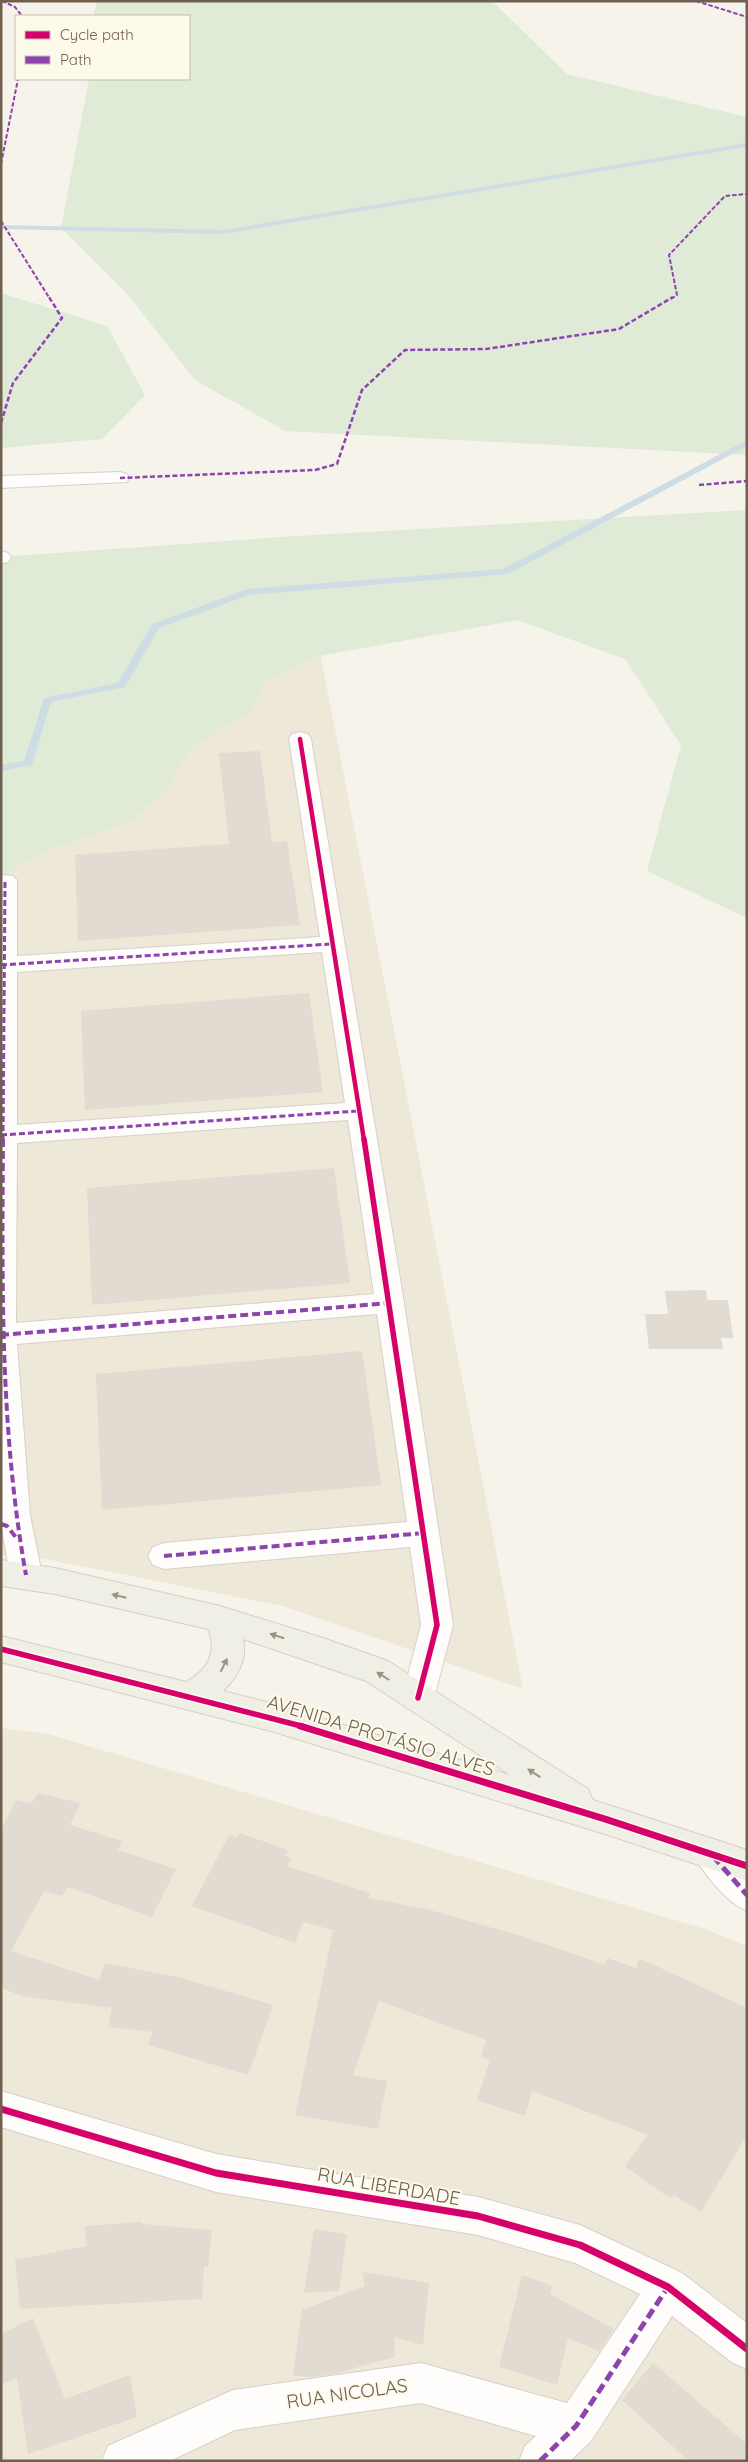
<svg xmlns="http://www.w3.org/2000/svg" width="748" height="2462" font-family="Quicksand,sans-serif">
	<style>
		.residential { fill: #eee8d8 }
		.green { fill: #dfebd6 }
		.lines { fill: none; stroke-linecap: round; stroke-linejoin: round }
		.stream { fill: #cedde4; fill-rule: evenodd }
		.building { fill: #e1dbd2 }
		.minor-casing { stroke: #d5d0c9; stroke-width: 2 }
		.major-casing { stroke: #d4cfc7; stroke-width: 2 }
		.minor { fill: #fefdfc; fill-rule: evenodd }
		.major { fill: #f0efe6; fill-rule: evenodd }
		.quiet-far4 { stroke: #8e44ad; stroke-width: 2; stroke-dasharray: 4.5 2; stroke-linecap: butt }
		.quiet-far3 { stroke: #8e44ad; stroke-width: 2.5; stroke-dasharray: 5 2.5; stroke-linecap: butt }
		.quiet-far2 { stroke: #8e44ad; stroke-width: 3; stroke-dasharray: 6 3; stroke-linecap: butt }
		.quiet-far1 { stroke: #8e44ad; stroke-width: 4; stroke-dasharray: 8 4; stroke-linecap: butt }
		.quiet { stroke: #8e44ad; stroke-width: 5; stroke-dasharray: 10 5; stroke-linecap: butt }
		.cycleway-far2-casing { stroke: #fdfaec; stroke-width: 7 }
		.cycleway-far1-casing { stroke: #fdfaec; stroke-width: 9 }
		.cycleway-casing { stroke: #fdfaec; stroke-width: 10 }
		.cycleway-far2 { stroke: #d6006c; stroke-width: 4.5 }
		.cycleway-far1 { stroke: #d6006c; stroke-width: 5.5 }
		.cycleway { stroke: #d6006c; stroke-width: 7 }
		.oneway { fill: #9d9383 }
		.labels { text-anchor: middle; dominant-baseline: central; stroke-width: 4; stroke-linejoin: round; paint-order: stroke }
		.near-street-label { font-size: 19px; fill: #70614e; stroke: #fdfaec }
	</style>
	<rect width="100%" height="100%" fill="#f6f3ea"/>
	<g class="residential">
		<polygon points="297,536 523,1689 283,1606 35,1557 1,1556 1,557"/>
		<polygon points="1,1728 48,1734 705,1929 747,1946 747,2461 1,2461"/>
	</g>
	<g class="green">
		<polygon points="97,1 492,1 567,74 747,117 747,455 285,431 195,380 129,296 61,228 89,79 189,79 189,16 93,16"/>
		<polygon points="1,293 107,326 145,395 102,439 1,448"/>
		<polygon points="747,510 747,918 647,871 681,745 625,659 517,620 320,656 268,678 251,711 191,747 168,788 129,822 40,853 1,877 1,557 297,536"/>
	</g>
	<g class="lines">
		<g class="stream">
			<polygon points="747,143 747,147 223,234 1,229 1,225 223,230"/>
			<polygon points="747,440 747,446 508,574 249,595 159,628 125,687 51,702 32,765 1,771 1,765 24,761 44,698 118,683 152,624 248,589 503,569"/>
		</g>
	</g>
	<g class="building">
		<polygon points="260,751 272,842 287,841 300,925 78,941 75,855 229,844 219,753"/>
		<polygon points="309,993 323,1092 85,1110 81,1011"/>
		<polygon points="334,1168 350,1283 92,1305 87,1188"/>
		<polygon points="706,1290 707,1300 728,1300 733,1338 721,1338 723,1349 649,1349 645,1314 668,1314 665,1291"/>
		<polygon points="362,1351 381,1485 102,1510 96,1374"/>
		<polygon points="38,1793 80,1803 70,1825 122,1841 118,1850 176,1869 152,1917 68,1887 62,1896 44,1891 11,1951 99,1980 105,1963 182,1978 273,2005 248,2075 148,2045 153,2032 108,2027 112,2008 22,1996 1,1988 1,1829 16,1800 32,1803"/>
		<polygon points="240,1833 288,1850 285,1856 291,1858 287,1866 370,1893 368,1898 426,1909 522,1936 605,1965 607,1958 636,1968 639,1958 747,2008 747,2135 701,2212 674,2195 671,2199 625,2166 648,2135 532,2091 525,2116 477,2100 490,2060 481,2057 486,2040 379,2001 353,2075 387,2081 378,2129 295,2115 333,1930 303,1922 295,1943 192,1906 229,1835 237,1837"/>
		<polygon points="142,2222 142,2224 212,2230 208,2267 204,2267 202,2299 20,2309 15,2260 86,2246 85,2226"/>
		<polygon points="314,2229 347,2234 339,2291 304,2293"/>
		<polygon points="362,2272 429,2283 423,2345 394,2337 395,2357 333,2374 309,2377 293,2375 302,2310 365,2286"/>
		<polygon points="522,2275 552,2286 550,2294 614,2329 599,2351 568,2338 557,2385 499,2367"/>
		<polygon points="33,2318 65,2399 130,2375 137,2417 28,2454 17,2378 1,2385 1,2334"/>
		<polygon points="653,2363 747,2444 747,2461 689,2461 622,2400"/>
	</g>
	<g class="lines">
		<defs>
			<g id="minor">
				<polygon points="120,472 127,474 129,478 127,482 1,488 1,476"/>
				<polygon points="1,551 8,553 11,557 8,562 1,564"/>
				<path d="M300,732L308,734L311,739L404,1303L453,1625L434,1698L430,1708L418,1712L406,1708L402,1698L421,1625L410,1547L164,1569L153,1565L148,1556L153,1547L164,1543L407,1522L377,1314L17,1344L30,1515L42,1575L37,1584L26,1588L15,1584L10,1575L1,1524V875L13,876L17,881V956L320,937L289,739L292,734ZM322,952L345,1103L17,1125V972ZM348,1120L374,1294L16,1323L17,1143Z"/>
				<path d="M710,1838L722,1842L747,1870V1911C727,1903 702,1872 693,1853L698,1842Z"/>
				<polygon points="1,2091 216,2154 478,2197 580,2225 682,2273 747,2323 747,2369 733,2363 672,2316 591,2441 570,2461 519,2461 525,2446 536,2436 421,2403 235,2430 170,2461 102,2461 108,2446 233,2390 421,2363 567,2403 640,2294 575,2263 478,2235 216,2192 1,2127"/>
			</g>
			<path id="major" d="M1,1560L55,1568L220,1606L323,1638L388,1661L588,1789L593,1800L747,1850V1881L605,1834L271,1731L1,1662V1636L186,1682C207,1670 218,1654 208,1629L55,1594L1,1586ZM243,1639L366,1681L510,1775L271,1703L223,1691C237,1678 248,1659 243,1639Z"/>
		</defs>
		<use href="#minor" class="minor-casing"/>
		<use href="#major" class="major-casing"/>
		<use href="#minor" class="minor"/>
		<use href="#major" class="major"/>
		<g class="quiet-far4">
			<polyline points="2,1 15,7 22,16"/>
			<polyline points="696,1 747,17"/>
			<polyline points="1,164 18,79"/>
			<polyline points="1,221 50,299"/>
			<polyline points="671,299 677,295 669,255 725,196 747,194"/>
		</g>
		<g class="quiet-far3">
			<polyline points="1,423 13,383 62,318 49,297"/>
			<polyline points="120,478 315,470 337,464 362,390 405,350 486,349 619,329 673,297"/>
			<polyline points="699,485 747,481"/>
		</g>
		<g class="quiet-far2">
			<polyline points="1,965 331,944"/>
			<polyline points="1,1135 358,1111"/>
			<polyline points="3,1140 5,881"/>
		</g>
		<g class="quiet-far1">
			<path d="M3,1139C2,1285 0,1431 26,1575"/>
			<polyline points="1,1335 390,1303"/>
			<polyline points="1,1524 7,1526 18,1540"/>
			<polyline points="164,1556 424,1533"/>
		</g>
		<g class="quiet">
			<polyline points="713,1856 747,1895"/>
			<polyline points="540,2461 576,2426 668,2287"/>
		</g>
		<defs>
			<polyline id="cycleway-far2" points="300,739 364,1140"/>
			<g id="cycleway-far1">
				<polyline points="364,1139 437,1625 418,1698"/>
				<polyline points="1,1649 305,1727"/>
			</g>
			<g id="cycleway">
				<polyline points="300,1726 605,1819 747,1866"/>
				<polyline points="1,2109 216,2173 478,2216 580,2245 668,2287 747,2349"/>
			</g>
		</defs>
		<use href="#cycleway-far2" class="cycleway-far2-casing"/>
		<use href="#cycleway-far1" class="cycleway-far1-casing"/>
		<use href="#cycleway" class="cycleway-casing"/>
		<use href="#cycleway-far2" class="cycleway-far2"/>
		<use href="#cycleway-far1" class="cycleway-far1"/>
		<use href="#cycleway" class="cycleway"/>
	</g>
	<defs><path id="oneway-solid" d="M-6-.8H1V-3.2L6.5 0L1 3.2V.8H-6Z" transform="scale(1.25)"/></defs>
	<g class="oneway">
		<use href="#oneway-solid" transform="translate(119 1596) rotate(-167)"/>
		<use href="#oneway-solid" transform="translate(277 1636) rotate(-163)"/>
		<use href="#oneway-solid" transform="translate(224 1665) rotate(-64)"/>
		<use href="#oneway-solid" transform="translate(383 1676) rotate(-148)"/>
		<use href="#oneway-solid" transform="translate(534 1773) rotate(-147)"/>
	</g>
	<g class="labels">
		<g class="near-street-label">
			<text transform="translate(381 1735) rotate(17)">AVENIDA PROTÁSIO ALVES</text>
			<text transform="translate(389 2186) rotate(10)">RUA LIBERDADE</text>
			<text transform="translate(347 2393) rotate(-8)">RUA NICOLAS</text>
		</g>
	</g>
	<rect width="748" height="2462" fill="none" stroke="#70614e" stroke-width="5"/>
	<rect x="15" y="15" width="175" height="65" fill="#fdfaec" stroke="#c5bdad"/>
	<rect x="25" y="31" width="25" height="8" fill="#d6006c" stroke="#c5bdad"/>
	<text x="60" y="40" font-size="15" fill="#70614e">Cycle path</text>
	<rect x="25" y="56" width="25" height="8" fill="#8e44ad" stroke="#c5bdad"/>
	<text x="60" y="65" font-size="15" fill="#70614e">Path</text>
</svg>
